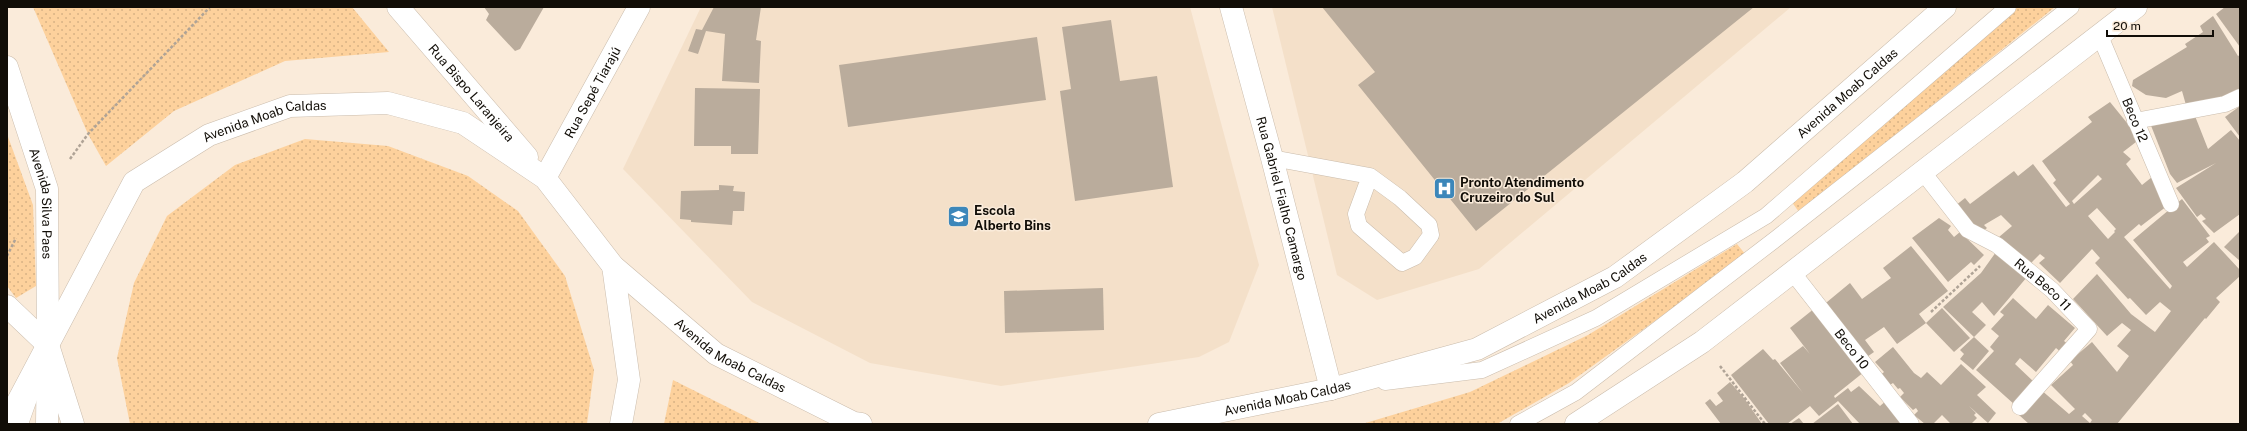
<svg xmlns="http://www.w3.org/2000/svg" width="2247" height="431" font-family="'Public Sans',sans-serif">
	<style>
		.built { fill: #f4e0c9 }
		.grass { fill: url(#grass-dots) }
		.building { fill: #baac9c; fill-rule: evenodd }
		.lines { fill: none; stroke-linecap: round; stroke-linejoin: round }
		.service-casing { stroke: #cabcac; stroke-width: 17 }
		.minor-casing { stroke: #cabcac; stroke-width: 23 }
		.tertiary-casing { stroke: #cabcac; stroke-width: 23 }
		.secondary-casing { stroke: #cabcac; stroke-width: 23 }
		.path { stroke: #afa396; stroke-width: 2.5; stroke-dasharray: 3 2; stroke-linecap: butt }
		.service { stroke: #fff; stroke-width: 16 }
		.minor { stroke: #fff; stroke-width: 22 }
		.tertiary { stroke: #fff; stroke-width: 22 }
		.secondary { stroke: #fff; stroke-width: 22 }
		.labels { text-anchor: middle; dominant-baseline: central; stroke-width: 3; stroke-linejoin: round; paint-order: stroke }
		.street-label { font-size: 13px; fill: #110d07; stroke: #faebda }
		.poi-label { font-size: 13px; font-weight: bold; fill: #110d07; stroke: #faebda; text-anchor: start }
	</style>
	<defs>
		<pattern id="grass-dots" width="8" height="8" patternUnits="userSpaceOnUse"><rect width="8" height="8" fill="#fdd19c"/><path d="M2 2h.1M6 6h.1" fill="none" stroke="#d8b285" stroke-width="1.8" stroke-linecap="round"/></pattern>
	</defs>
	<rect width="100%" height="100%" fill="#faebda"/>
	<g class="built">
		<polygon points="701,7 1190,7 1259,265 1229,342 1199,357 1001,386 870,363 752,302 623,169"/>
		<polygon points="1272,7 1791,7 1479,269 1377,300 1337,275"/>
	</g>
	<g class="grass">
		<polygon points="33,7 352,7 389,52 285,61 174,111 106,166 88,134"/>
		<polygon points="2018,7 2055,7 1799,212 1791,201"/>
		<polygon points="7,134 33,205 36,286 16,298 7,286"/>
		<polygon points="305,139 388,146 468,176 518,211 565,276 594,370 587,424 130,424 117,358 134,283 167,216 235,165"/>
		<polygon points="1737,244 1746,255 1569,383 1497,424 1362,424 1470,392 1588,335"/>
		<polygon points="673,380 761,424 664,424"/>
	</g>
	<g class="building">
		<polygon points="484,7 544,7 520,49 515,51 486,20 489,14"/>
		<polygon points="714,7 761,7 756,40 761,41 759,83 722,81 725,34 706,31 698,54 688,51 696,29 702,30"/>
		<polygon points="1322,7 1754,7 1476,231 1358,85 1375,72"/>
		<polygon points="2225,7 2240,7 2240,47 2216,14"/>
		<polygon points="2213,16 2238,56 2240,55 2240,89 2223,97 2186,105 2182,91 2166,98 2146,95 2132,86 2133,80 2187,47 2185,44 2203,32 2200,26"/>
		<polygon points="1111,20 1120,81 1157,76 1173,187 1075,201 1060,91 1071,89 1062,27"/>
		<polygon points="1037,37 1046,100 848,127 839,65"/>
		<polygon points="695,88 760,89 758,154 731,154 731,146 694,146"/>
		<path d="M2110,102L2136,134L2133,136L2136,142L2123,152L2131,159L2126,164L2142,185L2152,177L2167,206L2141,226L2139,224L2124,237L2170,289L2172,286L2133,240L2182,199L2210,236L2206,238L2209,242L2183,262L2187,267L2214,242L2240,270V276L2216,298L2220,302L2206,319L2205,318L2117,424H2029L2019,415L2040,389L2069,414L2075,409L2051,385L2073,365L2070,361L2092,342L2117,372L2129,356L2117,346L2131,330L2122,323L2107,336L2073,299L2097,274L2131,314L2155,332L2171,311L2160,302L2146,315L2130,298L2128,299L2095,263L2100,258L2092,249L2060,283L2039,263L2045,258L2040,254L2028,266L1999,237L2012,226L2001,215L1984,225L1987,228L1982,232L1972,226L1955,206L1965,198L1970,204L2014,171L2018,176L2033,164L2066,207L2070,204L2053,183L2056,180L2042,161L2092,122L2088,117ZM2098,175L2102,179L2074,204L2072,201ZM2097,208L2116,229L2114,231L2115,232L2108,239L2088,216ZM2085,413L2092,420L2090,423L2082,416Z"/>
		<polygon points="2240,106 2240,137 2225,117"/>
		<polygon points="2195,116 2208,149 2231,130 2240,141 2240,214 2214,233 2202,221 2206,219 2201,214 2197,217 2176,188 2216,163 2177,183 2170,174 2150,123"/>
		<polygon points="719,185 734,186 733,191 745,192 744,211 733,211 732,225 691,222 691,220 680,219 681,191 719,190"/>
		<polygon points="1939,218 1951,226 1948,230 1954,237 1960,232 1984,255 1974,265 1971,262 1948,282 1912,238"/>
		<polygon points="2240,231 2240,261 2224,247"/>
		<polygon points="1911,246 1948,291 1919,314 1926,323 1897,344 1884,327 1865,340 1874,352 1864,359 1821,307 1850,283 1862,299 1891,278 1883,268"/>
		<polygon points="1996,252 2027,277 1994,316 1982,302 1972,312 1986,325 1974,337 1943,307 1981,273"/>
		<polygon points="1103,288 1104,330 1005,333 1004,291"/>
		<polygon points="2013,298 2036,319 2048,305 2075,328 2064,341 2069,345 2063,354 2056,348 2036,372 2020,358 2015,364 2035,383 2015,405 1976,370 1994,351 1990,347 1999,336 1991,329 2004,315 2000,312"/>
		<polygon points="1815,308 1864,372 1834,396 1835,398 1848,388 1851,392 1859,386 1880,406 1887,400 1908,424 1860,424 1838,401 1819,416 1810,406 1787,424 1769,424 1731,375 1763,349 1773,360 1775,359 1803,393 1780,363 1803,346 1810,354 1790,328"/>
		<polygon points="1942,308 1970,338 1954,352 1926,323"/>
		<polygon points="1974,337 1989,351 1973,370 1960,359 1964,354 1960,350"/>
		<polygon points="1893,347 1914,373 1921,378 1927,372 1941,385 1961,364 1986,387 1977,395 1996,413 1988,423 1969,406 1976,413 1974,415 1977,418 1971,424 1951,424 1942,415 1933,424 1925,424 1914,415 1918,411 1916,408 1913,410 1900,397 1904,393 1900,388 1898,389 1893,383 1885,388 1877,378 1884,372 1875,362"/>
		<polygon points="1730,382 1744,398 1762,424 1721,424 1705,403 1710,399 1716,406 1723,401 1717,393"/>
		<polygon points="1838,404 1853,424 1812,424"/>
		<polygon points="1799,418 1804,424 1790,424"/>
	</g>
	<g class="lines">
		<defs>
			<g id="service">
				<path id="s1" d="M2100,36L2171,204"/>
				<polyline points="2135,121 2225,104 2240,97"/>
				<polyline points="1272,158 1370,176 1400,198 1429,225 1431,235 1415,257 1402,263 1359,226 1356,214 1370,176"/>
				<path id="s2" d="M1922,171L1968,230L1997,245L2052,290L2089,329L2020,407"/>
				<path id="s3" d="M1793,273L1911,424"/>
				<polyline points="1385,382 1482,370 1596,318 1766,216 2008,7"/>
				<polyline points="20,424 31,393"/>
				<polyline points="1518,424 1576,392 1777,238 2071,7"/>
			</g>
			<g id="minor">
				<path id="s4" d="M1231,7L1272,158L1331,389"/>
				<polyline points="7,306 48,345"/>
			</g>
			<g id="tertiary">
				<path id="s5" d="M545,178L639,7"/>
				<polyline points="47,424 48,350"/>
			</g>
			<g id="secondary">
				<path id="s6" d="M398,7L527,157"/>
				<path id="s7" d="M7,67L47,189L48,345L73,424"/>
				<polyline points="613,266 629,380 621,424"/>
				<path id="s8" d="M7,422L134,182L209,135L290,106L388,103L463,123L545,178L613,266L716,354L854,423L861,424"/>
				<path id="s9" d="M1159,424L1331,389L1477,349L1615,277L1745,182L1945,7"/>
				<polyline points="1576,424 1702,342 2136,7"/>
			</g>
		</defs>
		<use href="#service" class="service-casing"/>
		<use href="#minor" class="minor-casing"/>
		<use href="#tertiary" class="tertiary-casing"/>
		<use href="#secondary" class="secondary-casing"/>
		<g class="path">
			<polyline points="70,159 88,134 210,7"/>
			<polyline points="7,256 16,238"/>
			<polyline points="1931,312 1980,266"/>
			<polyline points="1720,366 1765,424"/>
		</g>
		<use href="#service" class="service"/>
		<use href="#minor" class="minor"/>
		<use href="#tertiary" class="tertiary"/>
		<use href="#secondary" class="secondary"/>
	</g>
	<defs>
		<symbol id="hospital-square" viewBox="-11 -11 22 22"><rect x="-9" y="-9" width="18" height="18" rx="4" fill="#3c87ba" stroke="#faebda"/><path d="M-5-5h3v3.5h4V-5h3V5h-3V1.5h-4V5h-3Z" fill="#fff"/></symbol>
		<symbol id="school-square" viewBox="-11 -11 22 22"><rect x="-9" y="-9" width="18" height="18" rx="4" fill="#3c87ba" stroke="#faebda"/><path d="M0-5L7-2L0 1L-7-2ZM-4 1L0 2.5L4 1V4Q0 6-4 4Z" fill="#fff"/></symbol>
	</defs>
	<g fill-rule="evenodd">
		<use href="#hospital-square" x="1432" y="176" width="25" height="25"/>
		<use href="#school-square" x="946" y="204" width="25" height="25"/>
	</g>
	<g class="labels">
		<g class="street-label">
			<text stroke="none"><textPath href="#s6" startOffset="113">Rua Bispo Laranjeira</textPath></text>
			<text stroke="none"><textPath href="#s5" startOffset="98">Rua Sepé Tiarajú</textPath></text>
			<text stroke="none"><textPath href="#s9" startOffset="779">Avenida Moab Caldas</textPath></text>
			<text stroke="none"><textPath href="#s1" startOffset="91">Beco 12</textPath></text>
			<text stroke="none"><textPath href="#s8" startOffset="418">Avenida Moab Caldas</textPath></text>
			<text stroke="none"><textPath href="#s4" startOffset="198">Rua Gabriel Fialho Camargo</textPath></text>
			<text stroke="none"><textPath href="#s7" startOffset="142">Avenida Silva Paes</textPath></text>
			<text stroke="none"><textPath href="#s2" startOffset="168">Rua Beco 11</textPath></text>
			<text stroke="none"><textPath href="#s9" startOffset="455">Avenida Moab Caldas</textPath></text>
			<text stroke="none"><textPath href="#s3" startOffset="96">Beco 10</textPath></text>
			<text stroke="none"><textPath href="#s8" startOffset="980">Avenida Moab Caldas</textPath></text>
			<text stroke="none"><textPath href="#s9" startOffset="131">Avenida Moab Caldas</textPath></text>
		</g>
		<g class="poi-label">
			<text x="1460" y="182">Pronto Atendimento<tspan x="1460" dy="15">Cruzeiro do Sul</tspan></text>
			<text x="974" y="210">Escola<tspan x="974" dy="15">Alberto Bins</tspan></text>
		</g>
	</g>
	<rect width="2247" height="431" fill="none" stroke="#110d07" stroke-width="16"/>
	<path d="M2107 30v6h106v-6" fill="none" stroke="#110d07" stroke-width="2"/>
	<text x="2113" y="30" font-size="12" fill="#110d07" stroke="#faebda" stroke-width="3" paint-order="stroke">20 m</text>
</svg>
